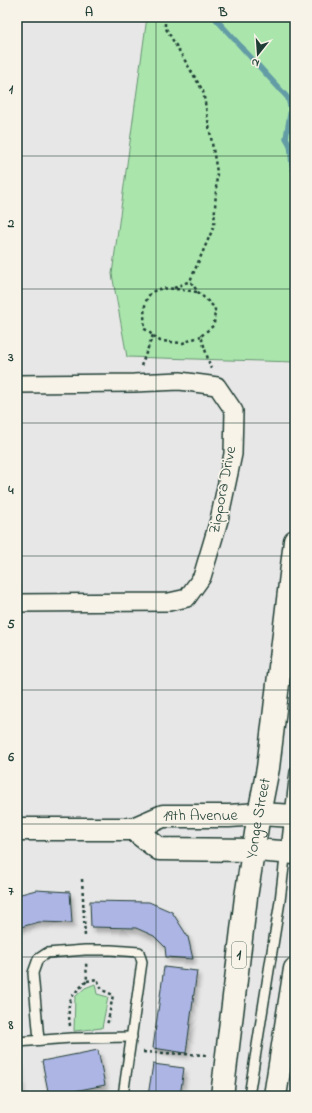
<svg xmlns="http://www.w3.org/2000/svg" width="312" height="1113" font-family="'Indie Flower',sans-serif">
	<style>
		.green { fill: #aae6ac; stroke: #649270 }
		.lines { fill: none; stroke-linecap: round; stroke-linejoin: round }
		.stream { stroke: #639ca5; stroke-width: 5.5 }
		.building { fill: #adb5e5; stroke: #1f3d34; filter: url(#shadow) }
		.lane-casing { stroke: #1f3d34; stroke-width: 12 }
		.street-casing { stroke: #1f3d34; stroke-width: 20 }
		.secondary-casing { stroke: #1f3d34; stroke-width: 25 }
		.primary-casing { stroke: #1f3d34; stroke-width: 25 }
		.path { stroke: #1f3d34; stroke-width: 2.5; stroke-dasharray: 3 3; stroke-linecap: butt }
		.lane { stroke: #f7f3e8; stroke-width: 9 }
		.street { stroke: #f7f3e8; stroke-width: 17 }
		.secondary { stroke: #f7f3e8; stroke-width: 22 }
		.primary { stroke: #f7f3e8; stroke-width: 22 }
		.grid { fill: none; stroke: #1f3d34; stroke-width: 1; stroke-opacity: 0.55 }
		.labels { text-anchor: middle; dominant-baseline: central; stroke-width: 3.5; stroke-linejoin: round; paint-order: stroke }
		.shield { fill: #f7f3e8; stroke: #60746a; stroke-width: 1 }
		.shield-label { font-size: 15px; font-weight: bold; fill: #1f3d34 }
		.street-label { font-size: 16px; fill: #1f3d34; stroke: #f7f3e8 }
		.neatline { fill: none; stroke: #1f3d34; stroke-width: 1.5 }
		.grid-label { font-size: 13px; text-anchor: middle; font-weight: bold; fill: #1f3d34 }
	</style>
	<defs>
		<filter id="shadow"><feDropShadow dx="2.5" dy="4.5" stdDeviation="2" flood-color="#0004"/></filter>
	</defs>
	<rect width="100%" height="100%" fill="#e8e7e7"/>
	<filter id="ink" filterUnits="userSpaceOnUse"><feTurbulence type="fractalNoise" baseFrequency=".025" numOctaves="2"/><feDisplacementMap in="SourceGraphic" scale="8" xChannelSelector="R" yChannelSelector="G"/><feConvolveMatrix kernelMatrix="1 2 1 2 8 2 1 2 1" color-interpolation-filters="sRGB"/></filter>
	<g filter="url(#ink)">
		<g class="green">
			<polygon points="147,17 295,17 295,362 127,357 112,274"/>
			<polygon points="95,984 97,994 108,997 102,1028 74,1031 75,997 85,988"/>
		</g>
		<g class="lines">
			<path class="stream" d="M214,17L288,98L291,109L286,138C295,150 288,161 295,174"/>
		</g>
		<g class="building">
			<polygon points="36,890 70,892 72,923 39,922 17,928 17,895"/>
			<polygon points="90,901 149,902 172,912 188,937 193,959 166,957 165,947 154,936 136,928 91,927"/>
			<polygon points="164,967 197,971 186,1053 153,1048"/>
			<polygon points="98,1050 105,1085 49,1096 42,1061"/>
			<polygon points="17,1062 19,1062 22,1096 17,1096"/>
			<polygon points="153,1064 184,1068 180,1096 148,1096"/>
		</g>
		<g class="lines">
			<defs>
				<g id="lane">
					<polyline points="39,1040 33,973 38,959 47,953 85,950 111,950 139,952 142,962 123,1096"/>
					<polyline points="17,1042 71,1038 132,1037"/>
					<polyline points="249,1096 280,901 295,772"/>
				</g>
				<polyline id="street" points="17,384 134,383 180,381 217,386 234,411 233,454 219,520 202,577 187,598 169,602 17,603"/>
				<g id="secondary">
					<path id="s1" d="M17,829H133L163,816H229L259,814L295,816"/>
					<polyline points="133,829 159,849 254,850 295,853"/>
				</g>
				<g id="primary">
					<path id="s2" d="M222,1096L246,897L259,814L268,768L295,541"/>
					<polyline points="275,1096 295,969"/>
				</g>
			</defs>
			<use href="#lane" class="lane-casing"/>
			<use href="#street" class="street-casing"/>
			<use href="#secondary" class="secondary-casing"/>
			<use href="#primary" class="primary-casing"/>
			<g class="path">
				<polyline points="165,17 165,27 203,91 217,172 214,226 190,281 198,292 215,308 214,325 201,336 211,369"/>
				<polyline points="174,288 190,281"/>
				<path d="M197,292C159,286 140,282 145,329L160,341L183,343L201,336"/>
				<polyline points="141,366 153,335"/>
				<polyline points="82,879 85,937"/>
				<polyline points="87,981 97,979 102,990 113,995 107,1026"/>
				<path d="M70,1026C67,999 68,999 87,981L86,962"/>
				<polyline points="143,1052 206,1055"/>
			</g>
			<use href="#lane" class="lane"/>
			<use href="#street" class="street"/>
			<use href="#secondary" class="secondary"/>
			<use href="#primary" class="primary"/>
		</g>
	</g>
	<path class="grid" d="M156,17V1096M17,156H295M17,289H295M17,423H295M17,556H295M17,690H295M17,824H295M17,957H295"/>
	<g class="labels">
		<rect class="shield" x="232" y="942" width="14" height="26" rx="3"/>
		<g class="shield-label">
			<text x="239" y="955">1</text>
		</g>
		<g class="street-label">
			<text transform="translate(223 490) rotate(-79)">Zippora Drive</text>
			<text stroke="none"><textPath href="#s1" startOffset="186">19th Avenue</textPath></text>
			<text stroke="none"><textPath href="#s2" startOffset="280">Yonge Street</textPath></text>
		</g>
	</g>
	<rect width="312" height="1113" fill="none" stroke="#f7f3e8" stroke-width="44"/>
	<g transform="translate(258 54) rotate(197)" stroke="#f7f3e8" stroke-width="3" paint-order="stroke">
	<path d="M0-3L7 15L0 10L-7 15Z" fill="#1f3d34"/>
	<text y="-6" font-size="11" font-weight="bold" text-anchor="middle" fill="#1f3d34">N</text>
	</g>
	<rect x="22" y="22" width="268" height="1069" class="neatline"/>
	<g class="grid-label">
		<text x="89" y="16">A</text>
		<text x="223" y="16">B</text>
		<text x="11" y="93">1</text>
		<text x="11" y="227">2</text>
		<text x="11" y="361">3</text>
		<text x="11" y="494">4</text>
		<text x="11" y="628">5</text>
		<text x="11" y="761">6</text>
		<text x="11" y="895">7</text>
		<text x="11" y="1029">8</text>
	</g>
</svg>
